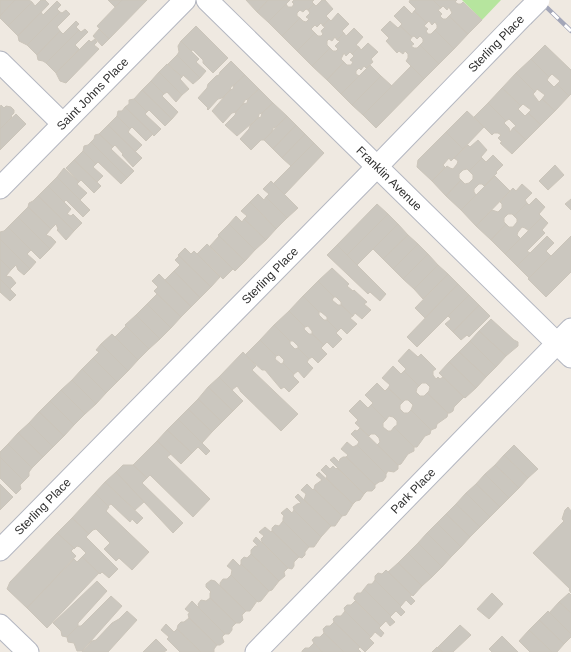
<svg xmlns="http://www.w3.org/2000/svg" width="571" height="652" font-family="Arial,sans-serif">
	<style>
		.green { fill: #b6e59e }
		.building { fill: #cbc7bf; stroke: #cbc5ba }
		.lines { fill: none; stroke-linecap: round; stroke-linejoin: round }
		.minor-casing { stroke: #b4b7c1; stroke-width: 23 }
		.minor { stroke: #fff; stroke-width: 21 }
		.rail-casing { stroke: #a3a6b8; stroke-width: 4.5 }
		.rail { stroke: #fff; stroke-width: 3; stroke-dasharray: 9; stroke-linecap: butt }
		.minor-bridge-casing { stroke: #b4b7c1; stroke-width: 23; stroke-linecap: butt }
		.minor-bridge { stroke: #fff; stroke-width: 21 }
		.labels { text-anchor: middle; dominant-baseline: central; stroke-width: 3.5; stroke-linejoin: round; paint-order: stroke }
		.street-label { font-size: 12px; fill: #2e2e2e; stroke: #fff }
	</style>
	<rect width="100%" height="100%" fill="#efe9e1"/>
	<polygon class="green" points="462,0 501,0 482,20"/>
	<g class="building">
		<polygon points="0,0 15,0 0,16"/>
		<polygon points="15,0 29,0 32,2 8,26 0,18 0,16"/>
		<polygon points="41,0 45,0 49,4 18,36 8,26 32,2 35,6"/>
		<polygon points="108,0 122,0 115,7"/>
		<polygon points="122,0 147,0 109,39 97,26"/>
		<polygon points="246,0 268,0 257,12"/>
		<polygon points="268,0 290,0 268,22 257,12"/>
		<polygon points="294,0 314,0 312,2 314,4 308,10 306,9 303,12 300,10 297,13 297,16 300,18 282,36 268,22 286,4 288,7 292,7 294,4 292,2"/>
		<polygon points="322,0 325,0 333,9 326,16 329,19 323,26 321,23 317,27 315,25 311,29 315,33 297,51 282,36 300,18 303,21 306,22 309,19 306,17 310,13 308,10 314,4 316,6"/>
		<polygon points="410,0 433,0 441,8 438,10 442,14 440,16 443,19 446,19 449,16 468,34 454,49 435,30 437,28 437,25 435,22 432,25 429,21 427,23 414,11 416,9 409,2"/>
		<polygon points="433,0 457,0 455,2 458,4 461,4 463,2 482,20 468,34 449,16 452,13 449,7 447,10 443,6 441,8"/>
		<polygon points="57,1 61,5 57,9 60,12 27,45 19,41 18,36 41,12 43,15"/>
		<polygon points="404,6 412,14 414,11 427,23 424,26 428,29 426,31 428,34 431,34 435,30 454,49 439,64 420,45 423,42 423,39 420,36 417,39 414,36 412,37 400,26 402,24 394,16"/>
		<polygon points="66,10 70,14 57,27 60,31 37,55 27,45 60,12 62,13"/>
		<polygon points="338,13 349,24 342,31 344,33 337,40 335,37 332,41 329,39 327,41 327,45 330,48 312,66 297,51 315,33 318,36 321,36 323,34 321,31 325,27 323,26 329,19 331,21"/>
		<polygon points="76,21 79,24 76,27 79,30 46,63 43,61 38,60 37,55 60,31 63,34"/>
		<polygon points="390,21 398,28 400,26 412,37 410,40 414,44 411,46 414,48 417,48 420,45 439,64 424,79 406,61 408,58 408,54 405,51 403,54 399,51 397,53 386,41 389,38 381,30"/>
		<polygon points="196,26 228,58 213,73 203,63 203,60 193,50 190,51 181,41"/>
		<polygon points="354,28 363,37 356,45 359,47 352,54 350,52 346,56 344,53 341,59 344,62 327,80 312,66 330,48 333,51 336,51 338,49 335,46 340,41 337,40 344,33 346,36"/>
		<polygon points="85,29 88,32 75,45 79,49 56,73 46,63 79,30 81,32"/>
		<polygon points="99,29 109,39 102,46 93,36"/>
		<polygon points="95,39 97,42 94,45 99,49 66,83 60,81 56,73 89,40 91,42"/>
		<polygon points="181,41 199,59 196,62 206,71 200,78 177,55 179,52 178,46"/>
		<polygon points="368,43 378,52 371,59 373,62 366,68 364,66 361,70 359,68 356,71 356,74 359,76 341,94 327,80 344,62 347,65 351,65 353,62 350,60 354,56 352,54 359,47 361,50"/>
		<polygon points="545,45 571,70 571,94 569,96 557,84 560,81 552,74 549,77 531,59"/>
		<polygon points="177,55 200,78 193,84 183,75 182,77 168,64"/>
		<polygon points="531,59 549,77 547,80 554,87 557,84 569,96 555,111 542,99 545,95 537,89 535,92 516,73"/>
		<polygon points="231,61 245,75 234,85 231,87 230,90 222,98 218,99 208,110 207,109 208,108 198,98 207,88 208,84 216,76 219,75 220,72"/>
		<polygon points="167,64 182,77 180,79 189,89 182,95 159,72"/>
		<polygon points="370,65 381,76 352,105 341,94"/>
		<polygon points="411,66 424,79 376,128 363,115"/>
		<polygon points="159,72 182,95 176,102 167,92 164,94 151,81"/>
		<polygon points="516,73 535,92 533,94 539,102 542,99 555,111 541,125 528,113 531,110 523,104 521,106 502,88"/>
		<polygon points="245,75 259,89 248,99 245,100 243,104 236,112 232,113 223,123 212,111 230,90 233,89 234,85"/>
		<polygon points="381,76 392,86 363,115 352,105"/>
		<polygon points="151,81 164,94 162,96 178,112 172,119 142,90"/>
		<polygon points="502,88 521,106 518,109 525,116 528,113 541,125 526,140 513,128 516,126 509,119 506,121 488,103"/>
		<polygon points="259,89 273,103 262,113 259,114 258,118 237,136 225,125 235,115 236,112 243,104 247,103 248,99"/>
		<polygon points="142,90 172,119 165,126 149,110 147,112 134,99"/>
		<polygon points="134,99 147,112 145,114 161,129 154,136 125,107 129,104 129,100"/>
		<polygon points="273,103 287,116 276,127 273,128 272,132 264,140 261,140 251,150 240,139 249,129 250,126 258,118 261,117 262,113"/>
		<polygon points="488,103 506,121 504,123 509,128 510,132 513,128 526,140 512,154 500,143 502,142 498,138 501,135 498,133 494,133 492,135 474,117"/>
		<polygon points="1,105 4,108 6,106 11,107 14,110 14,113 11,116 12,117 0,129 0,107"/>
		<polygon points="125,107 153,134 146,141 132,127 130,129 117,116 118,111 122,111"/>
		<polygon points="467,111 484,127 463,149 446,132"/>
		<polygon points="16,114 26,124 0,150 0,129"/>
		<polygon points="117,116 130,129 128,132 142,145 135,152 108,125"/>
		<polygon points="287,116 296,125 273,149 264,140"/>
		<polygon points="108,125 142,158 133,167 122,155 123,154 115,145 113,147 99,134"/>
		<polygon points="296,125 305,134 282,158 273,149"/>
		<polygon points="446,132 463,149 451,161 449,158 443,165 445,167 432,181 417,167 418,160"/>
		<polygon points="99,134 113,147 111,149 134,171 127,178 91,142 94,139 95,135"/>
		<polygon points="305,134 314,143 291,166 282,158"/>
		<polygon points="478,140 487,150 481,157 482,158 469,171 467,169 463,170 459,174 459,178 461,180 446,196 432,181 447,166 450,168 453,169 457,164 458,161 454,158 468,145 470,147"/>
		<polygon points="91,142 127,178 121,184 98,162 96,164 83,151 84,146 88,145"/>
		<polygon points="314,143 324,153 284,195 273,184"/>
		<polygon points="83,151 96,164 93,167 103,176 97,182 74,160"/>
		<polygon points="493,155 503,165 496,172 497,173 484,186 482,184 479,184 474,189 474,192 476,195 461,210 446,196 461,180 465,184 469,183 473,179 473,175 469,171 482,158 486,162"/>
		<polygon points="74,160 101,186 94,193 81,180 79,182 66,168"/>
		<polygon points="555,165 564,175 548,190 539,181"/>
		<polygon points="64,168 79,182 77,184 87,193 80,200 57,177"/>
		<polygon points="495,176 510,191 476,226 461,210"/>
		<polygon points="57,177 90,210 83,217 66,200 64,202 48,186"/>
		<polygon points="271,181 298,208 287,218 266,197 269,194 263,189"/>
		<polygon points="522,184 532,193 525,200 527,203 514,216 512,214 508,214 504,218 504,222 506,224 491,240 476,226 492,210 498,212 502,208 502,204 500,202 513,188 516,191"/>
		<polygon points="48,186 71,209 67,214 71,216 73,214 82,223 74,231 38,196"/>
		<polygon points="258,194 264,200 266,197 287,218 276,229 250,202"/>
		<polygon points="38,196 74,231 66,240 57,230 58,229 56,224 51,229 28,207 29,203 33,201"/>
		<polygon points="536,198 545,207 539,214 542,217 529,231 525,228 522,227 518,232 517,235 521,239 505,254 491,240 506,224 509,227 513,227 517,222 517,219 514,216 527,203 529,205"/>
		<polygon points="571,199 571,210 565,204"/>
		<polygon points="250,202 276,229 266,240 244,219 247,216 241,211"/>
		<polygon points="377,204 388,214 347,255 337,245"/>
		<polygon points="28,207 51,229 46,235 51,237 56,242 50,249 18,217"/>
		<polygon points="388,214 398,224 357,265 347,255"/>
		<polygon points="236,216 242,222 244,219 266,240 255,250 229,224"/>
		<polygon points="18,217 50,249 40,259 8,227"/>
		<polygon points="542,217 548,223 542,230 545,233 527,251 530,253 517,266 505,254"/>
		<polygon points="229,224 255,250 245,261 218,235"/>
		<polygon points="398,224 408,235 383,259 373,249"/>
		<polygon points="8,227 31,250 27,254 36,262 30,269 0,239 0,232 4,231"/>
		<polygon points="408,235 418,244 393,269 383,259"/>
		<polygon points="219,236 245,261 235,271 210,246"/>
		<polygon points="547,236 554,243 546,251 551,256 529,278 517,266"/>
		<polygon points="571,236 571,272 546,297 528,279"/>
		<polygon points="0,239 30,269 24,275 18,270 16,265 11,270 0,259"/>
		<polygon points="207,244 233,269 223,279 197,254"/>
		<polygon points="418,244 428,254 403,279 393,269"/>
		<polygon points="337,245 386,294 380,301 370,292 368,294 327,255"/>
		<polygon points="185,248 191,254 194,251 220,277 211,287 178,255"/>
		<polygon points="428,254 438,265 414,289 403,279"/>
		<polygon points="179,256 211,287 200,298 174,271 180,265 175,260"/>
		<polygon points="0,259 11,270 6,276 11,277 16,283 10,289 0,279"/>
		<polygon points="438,265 448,274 423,299 414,289"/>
		<polygon points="332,268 349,284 347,286 353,291 354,290 367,302 364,304 371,310 362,319 355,313 353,316 341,305 341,302 336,297 334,297 318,281"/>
		<polygon points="174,271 200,298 191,307 165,280"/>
		<polygon points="159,274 191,307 181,317 154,291 158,287 152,281"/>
		<polygon points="448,274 458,284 425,318 415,308"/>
		<polygon points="0,279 16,295 10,301 0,292"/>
		<polygon points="318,281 334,297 332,300 338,305 341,305 353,316 350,318 357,324 347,334 341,328 338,331 327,320 327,317 321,312 319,312 303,296"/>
		<polygon points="458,284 469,295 417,347 407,337"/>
		<polygon points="157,294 181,317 171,328 147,304"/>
		<polygon points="469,295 479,305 453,332 445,324 451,319 448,316"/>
		<polygon points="303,296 319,312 319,315 324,320 327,320 338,331 336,333 342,339 333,348 327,342 324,345 312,334 312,331 308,326 305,327 289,311"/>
		<polygon points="147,304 171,328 160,339 136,315"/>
		<polygon points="479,305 490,316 469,337 467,335 461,340 453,332"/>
		<polygon points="289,311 305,327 304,329 309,334 312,334 324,345 321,348 327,354 318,363 312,357 309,359 298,348 298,346 293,341 290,341 274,325"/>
		<polygon points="136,315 160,339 149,349 125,325"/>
		<polygon points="491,319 514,340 518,342 518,346 506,356 479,331"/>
		<polygon points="274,325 290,341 290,344 295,349 298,348 309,359 307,362 313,368 304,378 298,371 294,374 283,363 284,360 279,355 276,356 260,340"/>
		<polygon points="126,326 149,349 138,360 115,337"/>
		<polygon points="479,331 506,356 496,367 470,341"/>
		<polygon points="112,334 138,360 128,371 101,344"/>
		<polygon points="260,340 276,356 275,359 281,364 283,363 294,374 293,376 299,382 289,392 284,387 281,389 265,370 262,370 245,355"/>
		<polygon points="470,341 496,367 486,377 459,352"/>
		<polygon points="101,344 128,371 117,382 93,358 99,352 96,350"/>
		<polygon points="409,349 418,357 421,354 436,369 433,371 433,375 436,379 438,377 440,379 443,377 464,397 454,407 453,411 450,413 448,413 427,393 429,391 430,387 426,383 422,383 419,386 404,371 406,369 398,361"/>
		<polygon points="243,352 256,366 252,370 298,414 281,431 240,391 240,390 237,386 232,390 219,377"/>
		<polygon points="459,352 486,377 476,388 449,362"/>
		<polygon points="93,358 117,382 106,393 82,369"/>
		<polygon points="449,362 476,388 465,398 439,373"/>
		<polygon points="393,366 401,374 404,371 419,386 417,388 416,392 420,396 424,396 427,393 448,413 447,417 437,424 436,428 431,430 411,410 413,405 408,400 405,400 403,402 388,388 390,385 382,378"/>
		<polygon points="82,369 106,393 96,404 72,380"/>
		<polygon points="219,377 243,401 233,411 208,387"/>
		<polygon points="72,380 96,404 85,414 61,390"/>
		<polygon points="377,383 385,391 388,388 403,402 400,405 400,409 404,413 408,413 411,410 431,430 430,434 425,436 417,447 414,447 394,427 397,425 397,421 393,417 389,416 386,420 371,405 373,403 365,395"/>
		<polygon points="208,387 233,411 222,422 198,399"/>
		<polygon points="61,390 85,414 74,425 50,401"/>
		<polygon points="198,399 222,422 212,432 188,409"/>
		<polygon points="360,400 368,408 371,405 386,420 383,423 383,427 388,431 391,431 394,427 414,447 414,451 408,454 401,464 398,465 377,445 380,442 379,438 375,434 371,434 369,436 355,423 358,420 349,411"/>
		<polygon points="50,401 74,425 64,436 39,412"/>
		<polygon points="188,409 212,432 202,443 178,419"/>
		<polygon points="39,412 64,436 53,447 29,423"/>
		<polygon points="178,419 210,451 206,455 198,447 192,453 167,430"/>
		<polygon points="29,423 53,447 43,457 18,433"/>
		<polygon points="360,428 398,465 398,469 394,472 388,471 386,474 357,445 359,442 351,434 355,430 357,431"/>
		<polygon points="167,430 192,453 181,464 157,441"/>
		<polygon points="18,433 43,457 32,468 8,444"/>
		<polygon points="157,441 171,454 167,457 210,499 193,517 150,475 147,478 133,465"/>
		<polygon points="347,442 353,447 357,445 386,474 386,477 383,481 379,482 375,485 346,457 348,455 341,449"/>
		<polygon points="8,444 32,468 29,472 29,476 24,481 0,457 0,452"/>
		<polygon points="514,445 538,469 528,478 504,455"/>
		<polygon points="504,455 528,478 519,488 495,465"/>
		<polygon points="0,457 24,481 20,485 21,489 16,494 0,478"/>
		<polygon points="334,457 339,462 340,459 343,457 346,457 375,485 375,488 372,491 367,491 364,494 330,460"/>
		<polygon points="123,465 133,465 147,478 142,483 183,523 173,533 116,472"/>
		<polygon points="326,465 330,469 333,466 336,469 337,468 364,494 360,500 356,501 353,504 326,478 327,476 321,470"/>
		<polygon points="495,465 519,488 509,498 485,474"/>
		<polygon points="116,472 144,502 135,510 105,482"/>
		<polygon points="319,472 353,504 346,515 342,516 314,489 315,485 322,480 316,475"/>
		<polygon points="485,474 509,498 500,507 476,484"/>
		<polygon points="105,482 143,518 137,524 132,519 130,522 111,504 108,506 95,493"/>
		<polygon points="0,484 13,497 0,510"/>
		<polygon points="307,484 313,490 314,489 342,516 335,526 331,526 304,500 306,494 301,490"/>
		<polygon points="476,484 500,507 490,517 466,493"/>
		<polygon points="95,493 109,507 106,511 149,552 132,570 119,558 116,561 104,549 110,543 96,529 93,530 89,534 72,518"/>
		<polygon points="466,493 490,517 480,527 456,504"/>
		<polygon points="298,494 331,526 321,537 294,510 293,507 297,504 301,503 295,497"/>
		<polygon points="456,504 480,527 470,537 446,514"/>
		<polygon points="568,507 571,511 571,593 569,590 570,589 533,553 564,521 562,519 565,510"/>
		<polygon points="287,508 292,513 294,510 321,537 314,547 309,547 283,521 283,518 284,516 281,513"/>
		<polygon points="446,514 470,537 461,547 437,523"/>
		<polygon points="72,518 89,534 86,537 118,569 109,578 102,572 100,574 82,557 86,553 80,547 77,546 74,549 57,533"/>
		<polygon points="283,521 309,547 305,552 305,555 302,558 299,557 272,531 272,528 275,525 279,526"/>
		<polygon points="437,523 461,547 451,557 427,533"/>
		<polygon points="265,527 271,532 272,531 299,557 294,562 294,566 292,569 288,568 262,542 261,539 264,536 259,532"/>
		<polygon points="57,533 74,548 71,551 76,556 27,608 7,589 10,582"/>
		<polygon points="427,533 451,557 442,567 418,543"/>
		<polygon points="256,537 288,568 284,572 285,576 279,581 251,554 251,550 255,546 258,546 253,541"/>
		<polygon points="418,543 442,567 432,577 408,553"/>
		<polygon points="408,553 432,577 422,586 398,563"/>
		<polygon points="251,554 279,581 272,590 269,591 241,564 241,560 244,557 247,558"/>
		<polygon points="82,557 99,573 47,628 27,608 74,559 77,562"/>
		<polygon points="233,559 240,566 241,564 269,591 261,601 258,602 231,575 232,570 227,566"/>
		<polygon points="398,563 422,586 413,596 388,572"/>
		<polygon points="386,570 412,595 410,596 415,601 411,605 406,600 401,606 375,580 375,576 378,573 382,574"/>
		<polygon points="231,575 257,601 250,611 246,611 220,586 220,583 223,579 227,579"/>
		<polygon points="211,580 215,581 246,611 242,615 243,620 240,623 236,623 210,598 210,593 211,592 206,587 206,584"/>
		<polygon points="375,580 401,606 400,607 405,612 401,616 396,611 391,616 364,589 368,584 372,584"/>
		<polygon points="97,581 107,591 78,623 78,626 67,637 62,636 61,631 53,623"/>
		<polygon points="364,589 391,616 390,617 395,622 390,626 386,621 381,626 354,599 354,597 357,593 361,593"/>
		<polygon points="492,593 503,604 489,619 477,609"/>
		<polygon points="569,593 571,595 571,613 559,602"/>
		<polygon points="111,596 122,606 82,651 77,651 74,643 68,642 67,637 78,626 81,626"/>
		<polygon points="210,598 236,623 232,627 232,630 229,634 225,634 199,608 198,604 201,600 206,601"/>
		<polygon points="192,601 225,634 222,637 224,642 220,645 217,645 189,618 188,614 190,613 185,609"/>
		<polygon points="355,601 381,626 379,628 384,633 381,637 375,632 371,637 345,611 344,608 347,605 351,605"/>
		<polygon points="559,602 571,613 571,634 549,613"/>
		<polygon points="127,611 137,620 108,652 82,652 92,641 96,640 112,623 119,619"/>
		<polygon points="345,611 371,637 369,638 374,643 365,652 334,622 333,619 336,616 341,616"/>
		<polygon points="548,611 571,634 571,637 564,644 539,620"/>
		<polygon points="189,618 217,645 214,649 214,652 201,652 177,629 178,625 181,622 184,622"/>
		<polygon points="539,620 564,644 557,652 552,652 529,630"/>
		<polygon points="334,622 360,647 358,649 361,652 344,652 324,633 323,629 326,626 330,626"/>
		<polygon points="166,624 174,632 177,629 201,652 180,652 167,639 169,637 161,630"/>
		<polygon points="460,625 471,635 453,652 443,652 438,647"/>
		<polygon points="529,630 552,652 530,652 519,641"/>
		<polygon points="324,633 344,652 322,652 314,643 312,640 315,637 320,637"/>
		<polygon points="502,636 518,652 492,652 489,649"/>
		<polygon points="156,639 167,650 164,652 143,652"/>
		<polygon points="314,643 322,652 302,652 302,651 305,648 309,648"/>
		<polygon points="437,647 442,652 432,652"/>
	</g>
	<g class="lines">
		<defs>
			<g id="minor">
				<path id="s1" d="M207,0L571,357"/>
				<polyline points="0,62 63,124"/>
				<path id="s2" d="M0,188L185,0"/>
				<path id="s3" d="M0,550L363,181L523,16"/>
				<polyline points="0,625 28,652"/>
				<path id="s4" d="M256,652L571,329"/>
			</g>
		</defs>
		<use href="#minor" class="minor-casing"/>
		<use href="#minor" class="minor"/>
		<defs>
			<polyline id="rail" points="539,0 571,31"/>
		</defs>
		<use href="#rail" class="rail-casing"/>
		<use href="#rail" class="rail"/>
		<defs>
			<polyline id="minor-bridge" points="523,16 539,0"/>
		</defs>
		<use href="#minor-bridge" class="minor-bridge-casing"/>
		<use href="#minor-bridge" class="minor-bridge"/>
	</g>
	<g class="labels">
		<g class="street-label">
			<text stroke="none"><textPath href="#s3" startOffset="709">Sterling Place</textPath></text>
			<text stroke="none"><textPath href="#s2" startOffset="132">Saint Johns Place</textPath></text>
			<text stroke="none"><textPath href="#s1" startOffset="255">Franklin Avenue</textPath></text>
			<text stroke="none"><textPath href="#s3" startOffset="385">Sterling Place</textPath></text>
			<text stroke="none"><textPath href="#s4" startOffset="225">Park Place</textPath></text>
			<text stroke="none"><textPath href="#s3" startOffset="61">Sterling Place</textPath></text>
		</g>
	</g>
</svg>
